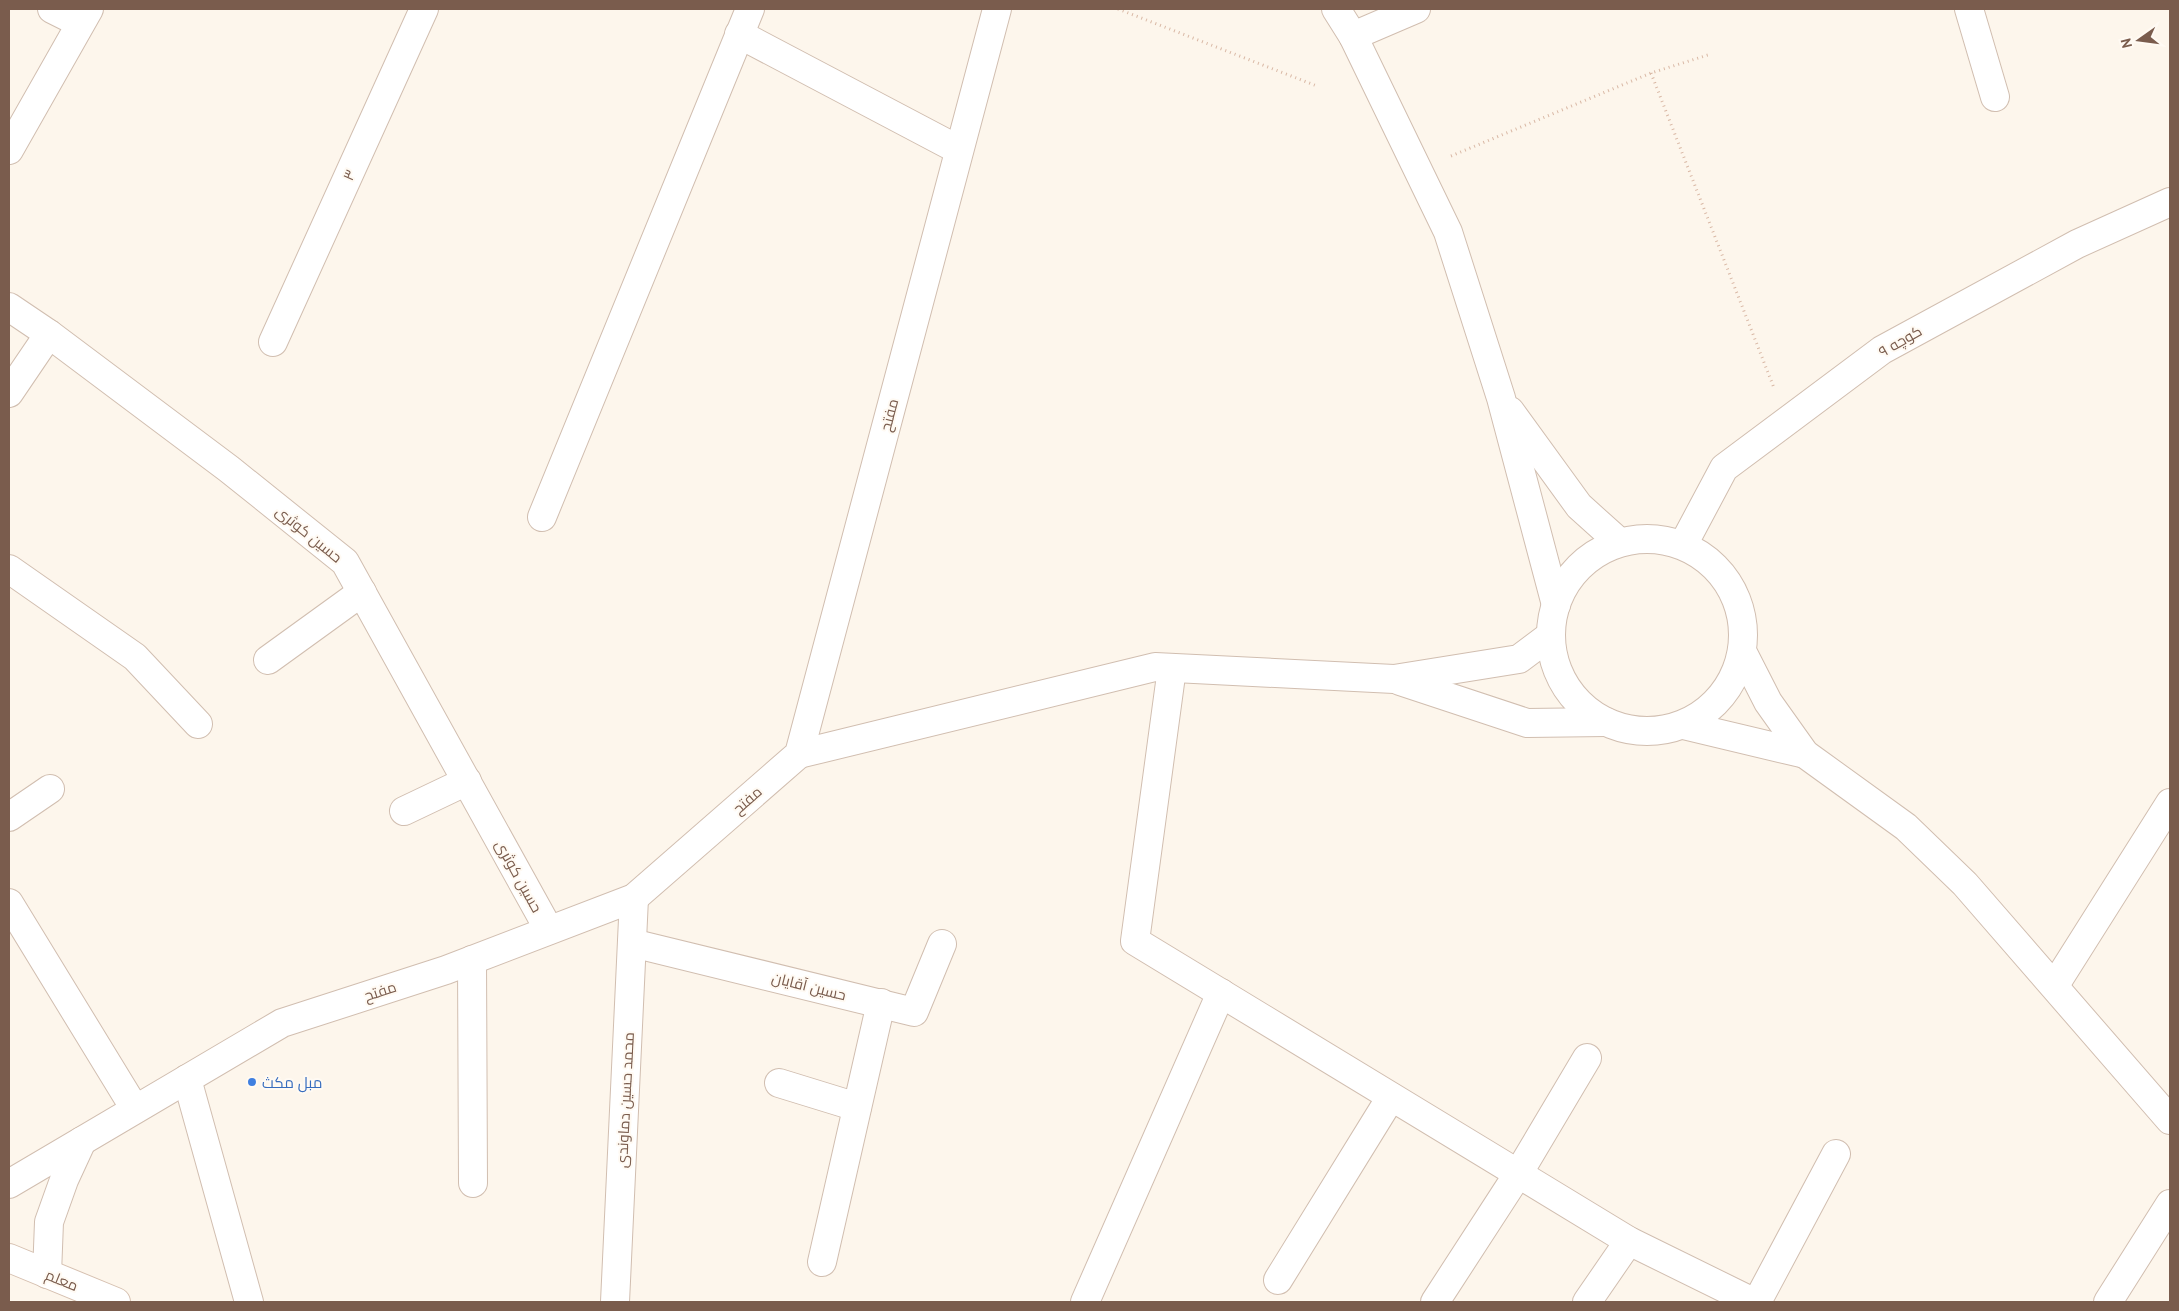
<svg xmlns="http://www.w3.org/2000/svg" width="2179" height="1311" font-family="'PT Sans',Cairo,sans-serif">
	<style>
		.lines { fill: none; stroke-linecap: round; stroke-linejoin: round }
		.street-casing { stroke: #d1beb0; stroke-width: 30 }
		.secondary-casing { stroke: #d6c0b0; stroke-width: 30 }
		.path { stroke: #d9b8a5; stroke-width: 3; stroke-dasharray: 1 4; stroke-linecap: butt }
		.street { stroke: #fff; stroke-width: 28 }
		.secondary { stroke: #fff; stroke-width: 28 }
		.shop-dot { fill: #3f7fe0; stroke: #fffaf3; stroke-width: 2 }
		.labels { text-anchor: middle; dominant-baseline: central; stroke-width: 4; stroke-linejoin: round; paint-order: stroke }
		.street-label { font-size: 15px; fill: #7a5c4d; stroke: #fffaf3 }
		.shop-label { font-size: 15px; fill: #366cbe; stroke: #fffaf3; text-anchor: start }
	</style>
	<rect width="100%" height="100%" fill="#fdf6ec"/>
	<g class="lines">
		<defs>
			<g id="street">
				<polyline points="52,9 80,23"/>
				<polyline points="1336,9 1353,36 1448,232 1501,398 1556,605"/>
				<polyline points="1969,9 1995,97"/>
				<polyline points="739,34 959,150"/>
				<polyline points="1353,36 1416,9"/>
				<polyline points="9,150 89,9"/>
				<polyline points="9,307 49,334 229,469 345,562 549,930"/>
				<polyline points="273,342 424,9"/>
				<polyline points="9,393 49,334"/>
				<polyline points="1510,411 1579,506 1619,542"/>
				<polyline points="542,517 750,9"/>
				<circle cx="1647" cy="635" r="96"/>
				<polyline points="1683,545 1724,468 1882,350 2077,244 2170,202"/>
				<polyline points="9,569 135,657 198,724"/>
				<polyline points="1742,651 1768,702 1805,754 1906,827 1965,884 2170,1120"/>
				<polyline points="268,660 362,592"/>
				<polyline points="1172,668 1135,941 1629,1241 1753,1302"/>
				<polyline points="1400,681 1527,723 1606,722"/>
				<polyline points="1683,725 1805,754"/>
				<polyline points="799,754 1155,667 1394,679 1519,659 1551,635"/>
				<polyline points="404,811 467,781"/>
				<polyline points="9,817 50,789"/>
				<polyline points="9,903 135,1109"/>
				<polyline points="632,943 914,1012 942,944"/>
				<polyline points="472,960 473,1183"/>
				<polyline points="2055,985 2170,803"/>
				<polyline points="187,1079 249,1302"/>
				<polyline points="779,1083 857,1107"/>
				<polyline points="9,1184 282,1023 446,970 634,898 799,754 997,9"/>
				<polyline points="822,1262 881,1003"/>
				<polyline points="47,1274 49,1222 64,1180 82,1141"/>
				<polyline points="1278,1280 1391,1097"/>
				<polyline points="615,1302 634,898"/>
				<polyline points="1085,1302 1221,993"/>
				<polyline points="1435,1302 1518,1174 1587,1058"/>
				<polyline points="1587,1302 1629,1241"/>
				<polyline points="1757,1302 1836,1154"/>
				<polyline points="2108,1302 2170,1204"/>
			</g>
			<polyline id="secondary" points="9,1258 116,1302"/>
		</defs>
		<use href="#street" class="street-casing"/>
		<use href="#secondary" class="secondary-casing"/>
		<g class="path">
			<polyline points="1118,9 1317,86"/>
			<polyline points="1651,73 1774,388"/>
			<polyline points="1451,156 1651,73 1711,54"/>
		</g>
		<use href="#street" class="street"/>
		<use href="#secondary" class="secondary"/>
	</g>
	<circle class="shop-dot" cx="252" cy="1082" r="5"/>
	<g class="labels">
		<g class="street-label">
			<text transform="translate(349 175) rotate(-66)">۳</text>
			<text transform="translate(1900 341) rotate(-30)">کوچه ۹</text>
			<text transform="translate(889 415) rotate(-75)">مفتح</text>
			<text transform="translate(309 534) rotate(39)">حسین کوثری</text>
			<text transform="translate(747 800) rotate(-41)">مفتح</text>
			<text transform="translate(519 876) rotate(61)">حسین کوثری</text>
			<text transform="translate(809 986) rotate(14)">حسین آقایان</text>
			<text transform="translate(380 991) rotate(-18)">مفتح</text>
			<text transform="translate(625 1100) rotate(-87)">محمد حسین دماوندی</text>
			<text transform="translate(62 1280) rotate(22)">معلم</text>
		</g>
		<g class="shop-label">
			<text x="262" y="1082">مبل مکث</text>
		</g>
	</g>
	<rect width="2179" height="1311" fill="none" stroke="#7a5c4d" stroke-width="20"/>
	<g transform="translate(2139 40) rotate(256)" stroke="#fffaf3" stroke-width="4" paint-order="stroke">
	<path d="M0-4L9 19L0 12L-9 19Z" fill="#7a5c4d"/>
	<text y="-8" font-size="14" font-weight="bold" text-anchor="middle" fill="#7a5c4d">N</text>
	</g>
</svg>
